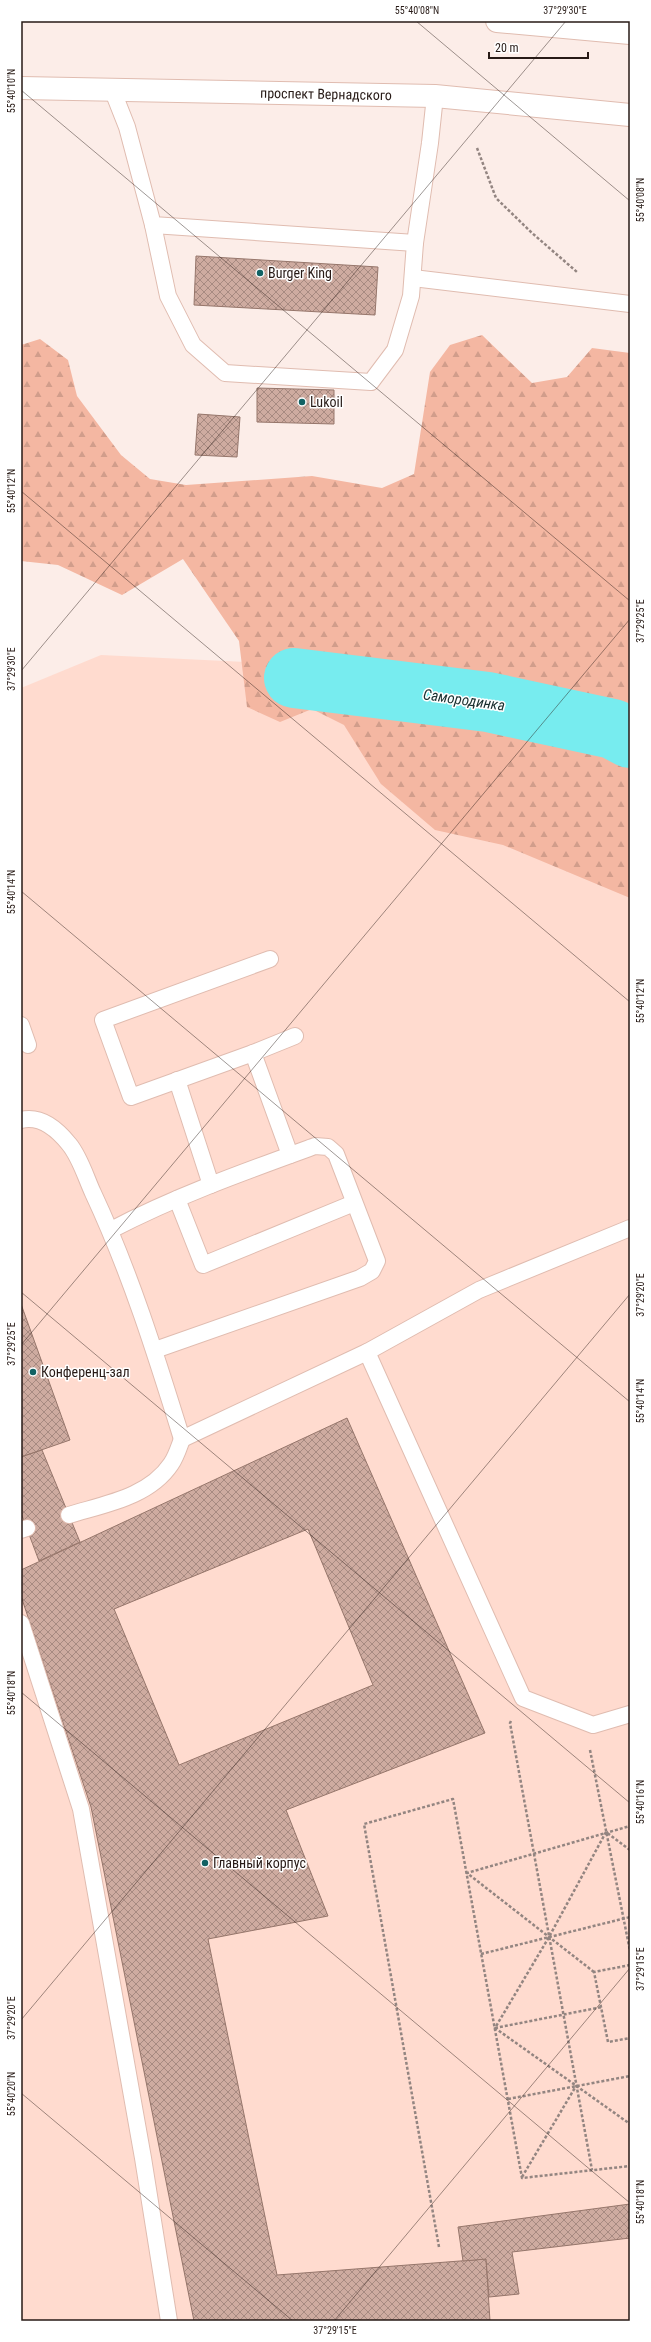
<svg xmlns="http://www.w3.org/2000/svg" width="651" height="2342" font-family="'Roboto Condensed',sans-serif">
	<style>
		.built { fill: #ffdbcf }
		.forest { fill: url(#forest-firs) }
		.lines { fill: none; stroke-linecap: round; stroke-linejoin: round }
		.river { stroke: #77ecef; stroke-width: 60 }
		.building { fill: url(#building-cross-hatch); stroke: #96766b; fill-rule: evenodd }
		.lane-casing { stroke: #e0bcb0; stroke-width: 18 }
		.primary-casing { stroke: #e0bcb0; stroke-width: 24 }
		.path { stroke: #938581; stroke-width: 2.5; stroke-dasharray: 3 2; stroke-linecap: butt }
		.lane { stroke: #fff; stroke-width: 16 }
		.primary { stroke: #fff; stroke-width: 22 }
		.ticks { fill: none; stroke: #271a16; stroke-width: 1; stroke-opacity: 0.45 }
		.poi-dot { fill: #116264; stroke: #fff; stroke-width: 1.5 }
		.labels { text-anchor: middle; dominant-baseline: central; stroke-width: 3; stroke-linejoin: round; paint-order: stroke }
		.street-label { font-size: 14px; fill: #271a16; stroke: #fff }
		.poi-label { font-size: 14px; fill: #271a16; stroke: #fff; text-anchor: start }
		.water-label { font-size: 15px; font-style: italic; fill: #192f2f; stroke: #fff }
		.neatline { fill: none; stroke: #271a16; stroke-width: 1.5 }
		.ticks-label { font-size: 10px; text-anchor: middle; fill: #271a16 }
	</style>
	<defs>
		<pattern id="forest-firs" width="22" height="20" patternUnits="userSpaceOnUse"><rect width="22" height="20" fill="#f4b7a2"/><path d="M5 1l3.5 6h-7zM16 11l3.5 6h-7z" fill="#d19d8b"/></pattern>
		<pattern id="building-cross-hatch" width="8" height="8" patternUnits="userSpaceOnUse"><rect width="8" height="8" fill="#ceaba0"/><path d="M0 0l8 8M0 8l8-8" fill="none" stroke="#a78a81"/></pattern>
	</defs>
	<rect width="100%" height="100%" fill="#fcede8"/>
	<polygon class="built" points="101,655 630,681 630,2321 21,2321 21,688"/>
	<polygon class="forest" points="482,335 532,383 567,377 592,348 630,353 630,898 503,845 435,830 381,784 344,725 312,709 280,722 247,707 239,641 183,559 122,595 58,565 21,561 21,345 40,339 68,360 77,396 121,455 150,479 186,485 312,476 382,488 414,474 430,372 450,345"/>
	<g class="lines">
		<polyline class="river" points="294,678 488,702 613,729 630,738"/>
	</g>
	<g class="building">
		<polygon points="196,256 378,267 375,315 194,305"/>
		<polygon points="257,388 334,390 334,424 257,422"/>
		<polygon points="198,414 240,417 237,457 195,455"/>
		<polygon points="21,1304 70,1440 21,1457"/>
		<path d="M347,1418L485,1733L286,1810L328,1916L208,1939L277,2275L486,2259L490,2321H194L91,1807L21,1596V1570ZM308,1529L373,1685L179,1765L114,1609Z"/>
		<polygon points="42,1450 80,1542 39,1561 21,1513 21,1457"/>
		<polygon points="630,2204 630,2238 512,2252 519,2294 489,2297 486,2259 463,2261 458,2227"/>
	</g>
	<g class="lines">
		<defs>
			<g id="lane">
				<polyline points="112,89 127,127 153,225 415,243 430,143 435,96"/>
				<polyline points="153,225 168,296 193,345 225,373 371,382 395,350 411,296 415,243"/>
				<polyline points="413,278 630,304"/>
				<polyline points="270,959 103,1020 131,1097 253,1053 290,1155"/>
				<polyline points="21,1025 28,1045"/>
				<polyline points="253,1053 295,1036"/>
				<polyline points="177,1080 211,1185"/>
				<path d="M21,1120C41,1115 57,1129 69,1144C80,1157 86,1178 93,1193C130,1272 156,1355 182,1439L367,1352"/>
				<polyline points="177,1199 203,1265 354,1203"/>
				<polyline points="630,1228 479,1290 367,1352 523,1698 593,1725 630,1714"/>
				<path d="M111,1230C176,1196 246,1171 315,1146L328,1147L336,1154L377,1261L372,1271L360,1278L155,1350"/>
				<path d="M69,1515C105,1504 149,1497 171,1464C176,1457 179,1447 182,1439"/>
				<polyline points="21,1530 27,1528"/>
				<polyline points="21,1623 81,1809 143,2158 169,2321"/>
			</g>
			<g id="primary">
				<polyline points="497,21 630,33"/>
				<polyline points="21,88 435,96 630,115"/>
			</g>
		</defs>
		<use href="#lane" class="lane-casing"/>
		<use href="#primary" class="primary-casing"/>
		<g class="path">
			<polyline points="477,148 496,198 532,233 577,272"/>
			<polyline points="511,1721 510,1723 592,2170"/>
			<polyline points="590,1750 630,1951"/>
			<polyline points="630,1850 606,1832 549,1937 495,2028 630,2124"/>
			<polyline points="481,1954 630,1917"/>
			<polyline points="630,1965 594,1972 608,2042 630,2038"/>
			<polyline points="594,1972 467,1873 630,1826"/>
			<polyline points="495,2028 602,2007"/>
			<polyline points="508,2099 630,2076"/>
			<polyline points="522,2177 576,2086"/>
			<polyline points="439,2247 364,1824 453,1799 522,2178 630,2166"/>
		</g>
		<use href="#lane" class="lane"/>
		<use href="#primary" class="primary"/>
	</g>
	<path class="ticks" d="M416,21L630,201M21,90L630,601M21,491L630,1002M21,671L566,21M21,891L630,1402M21,1292L630,1803M21,1345L630,619M21,1692L630,2203M21,2020L630,1294M21,2093L293,2321M334,2321L630,1968"/>
	<g class="poi-dot">
		<circle cx="260" cy="273" r="4"/>
		<circle cx="302" cy="402" r="4"/>
		<circle cx="33" cy="1372" r="4"/>
		<circle cx="205" cy="1863" r="4"/>
	</g>
	<g class="labels">
		<g class="street-label">
			<text transform="translate(326 94) rotate(1)">проспект Вернадского</text>
		</g>
		<g class="poi-label">
			<text x="268" y="273">Burger King</text>
			<text x="310" y="402">Lukoil</text>
			<text x="41" y="1372">Конференц-зал</text>
			<text x="213" y="1863">Главный корпус</text>
		</g>
		<g class="water-label">
			<text transform="translate(464 700) rotate(8)">Самородинка</text>
		</g>
	</g>
	<rect width="651" height="2342" fill="none" stroke="#ffffff" stroke-width="44"/>
	<path d="M489 52v6h99v-6" fill="none" stroke="#271a16" stroke-width="2"/>
	<text x="495" y="52" font-size="12" fill="#271a16" stroke="#ffffff" stroke-width="3" paint-order="stroke">20 m</text>
	<rect x="22" y="22" width="607" height="2298" class="neatline"/>
	<g class="ticks-label">
		<text x="417" y="14">55°40'08"N</text>
		<text x="565" y="14">37°29'30"E</text>
		<text transform="translate(11 91) rotate(-90)" y="4">55°40'10"N</text>
		<text transform="translate(640 200) rotate(-90)" y="4">55°40'08"N</text>
		<text transform="translate(11 491) rotate(-90)" y="4">55°40'12"N</text>
		<text transform="translate(640 621) rotate(-90)" y="4">37°29'25"E</text>
		<text transform="translate(11 669) rotate(-90)" y="4">37°29'30"E</text>
		<text transform="translate(11 892) rotate(-90)" y="4">55°40'14"N</text>
		<text transform="translate(640 1001) rotate(-90)" y="4">55°40'12"N</text>
		<text transform="translate(640 1295) rotate(-90)" y="4">37°29'20"E</text>
		<text transform="translate(11 1344) rotate(-90)" y="4">37°29'25"E</text>
		<text transform="translate(640 1401) rotate(-90)" y="4">55°40'14"N</text>
		<text transform="translate(11 1693) rotate(-90)" y="4">55°40'18"N</text>
		<text transform="translate(640 1802) rotate(-90)" y="4">55°40'16"N</text>
		<text transform="translate(640 1969) rotate(-90)" y="4">37°29'15"E</text>
		<text transform="translate(11 2018) rotate(-90)" y="4">37°29'20"E</text>
		<text transform="translate(11 2094) rotate(-90)" y="4">55°40'20"N</text>
		<text transform="translate(640 2202) rotate(-90)" y="4">55°40'18"N</text>
		<text x="335" y="2334">37°29'15"E</text>
	</g>
</svg>
